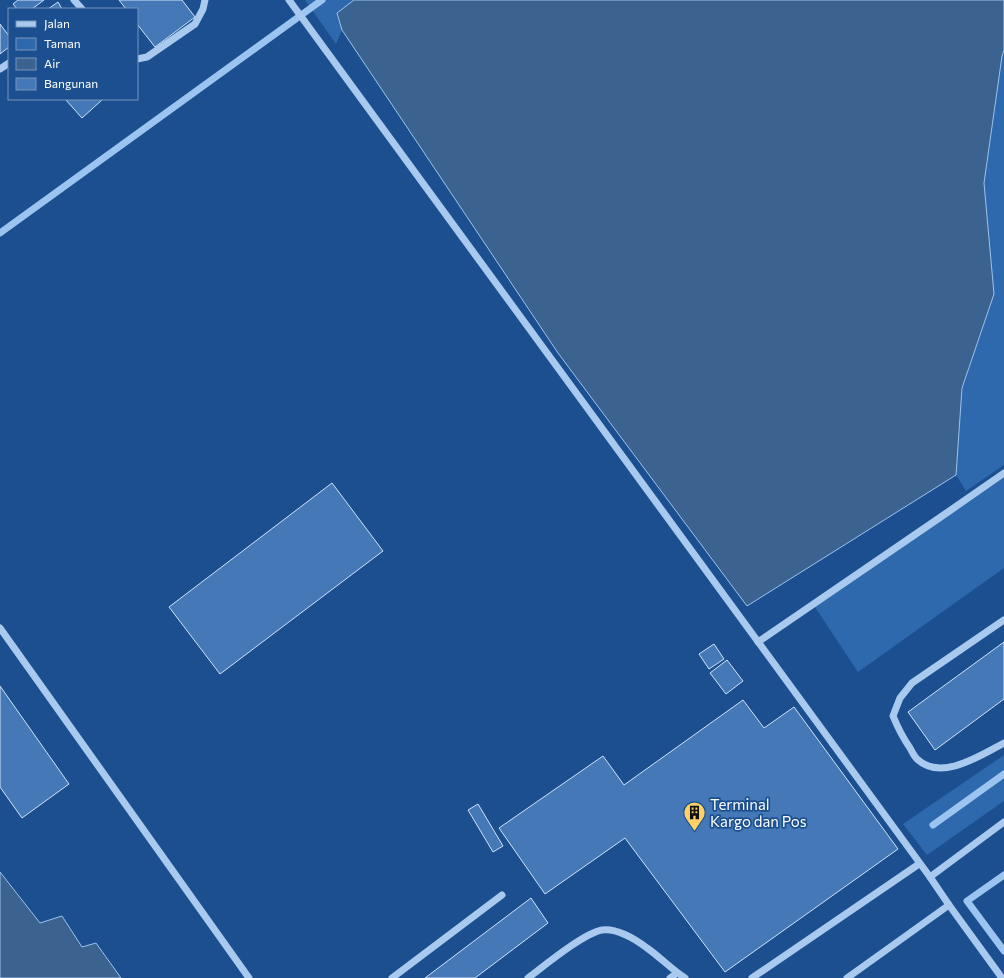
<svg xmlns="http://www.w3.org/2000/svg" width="1004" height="978" font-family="Commissioner,sans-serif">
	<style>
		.green { fill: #2e69ad }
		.water { fill: #3c6290; stroke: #9cc4f0 }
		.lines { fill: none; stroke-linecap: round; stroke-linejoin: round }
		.stream { stroke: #9cc4f0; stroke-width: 7 }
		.building { fill: #4478b7; stroke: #cfe3fa }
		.minor { stroke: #a9c9ee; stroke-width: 7 }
		.labels { text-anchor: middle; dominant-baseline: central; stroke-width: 3.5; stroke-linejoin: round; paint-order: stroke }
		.poi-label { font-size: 15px; fill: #fff; stroke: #1b4f8f; text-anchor: start }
	</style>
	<rect width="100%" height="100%" fill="#1b4f8f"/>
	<g class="green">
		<polygon points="305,0 354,0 337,13 342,30 336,44"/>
		<polygon points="1004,50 1004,465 966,491 956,475 962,388 994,294 984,183 1002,56"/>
		<polygon points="1004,476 1004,568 858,672 815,607"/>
		<polygon points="1004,755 1004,801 927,855 903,824"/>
	</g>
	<g class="water">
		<polygon points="354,0 1004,0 1004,50 1002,56 984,183 994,294 962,388 956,475 747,606 558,353 342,30 337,13"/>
		<polygon points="0,872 40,923 62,916 82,947 96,943 121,978 0,978"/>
	</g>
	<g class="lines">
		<g class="stream">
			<polyline points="0,233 322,0"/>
			<polyline points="933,825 1004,774"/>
			<polyline points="1004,875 967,901 1004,951"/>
		</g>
	</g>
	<g class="building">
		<polygon points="18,0 44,0 32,9 17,9 13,4"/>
		<polygon points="119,0 182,0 195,17 155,47 137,24 137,9 126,9"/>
		<polygon points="58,2 62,9 48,9"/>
		<polygon points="0,24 9,36 9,47 0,54"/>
		<polygon points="65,99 103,99 82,118"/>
		<polygon points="332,483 383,551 220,674 169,607"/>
		<polygon points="1004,642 1004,699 935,750 908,712"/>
		<polygon points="714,644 724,659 709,669 699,654"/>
		<polygon points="727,660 743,681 726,694 710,673"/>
		<polygon points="0,686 69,784 22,818 0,787"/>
		<polygon points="743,700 764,728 794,707 898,849 725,972 625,838 545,894 499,828 603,756 624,785"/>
		<polygon points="478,804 503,846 493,852 468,810"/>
		<polygon points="531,898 548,923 475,978 425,978"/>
	</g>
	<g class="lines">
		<g class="minor">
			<polyline points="74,0 82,9"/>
			<polyline points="289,0 930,877 1004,822"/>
			<polyline points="137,59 147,57 195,24 203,9 205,0"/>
			<polyline points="0,69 9,63"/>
			<path d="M1004,620L912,683L900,698L893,716C898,728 903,738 910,748C912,752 914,756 917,759C941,782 981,755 1004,743"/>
			<polyline points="0,628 249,978"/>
			<polyline points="758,642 948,512 1004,473"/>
			<polyline points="930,877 949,905 1002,978"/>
			<polyline points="392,978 502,895"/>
			<path d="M528,978C544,966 584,933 602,930C618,928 635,939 647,948C660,957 671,969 685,978"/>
			<polyline points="670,978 677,973"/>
			<polyline points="752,978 919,864"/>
			<polyline points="847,978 949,905"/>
		</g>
	</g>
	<defs>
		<symbol id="building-pin" viewBox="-11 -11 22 30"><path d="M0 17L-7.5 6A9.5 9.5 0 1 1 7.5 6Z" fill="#ffd166" stroke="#1b4f8f"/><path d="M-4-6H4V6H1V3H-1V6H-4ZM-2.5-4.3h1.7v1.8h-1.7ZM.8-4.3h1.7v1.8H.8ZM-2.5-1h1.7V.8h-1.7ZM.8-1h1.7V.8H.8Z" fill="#111"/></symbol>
	</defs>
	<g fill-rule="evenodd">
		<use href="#building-pin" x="682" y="800" width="25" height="34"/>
	</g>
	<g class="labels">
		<g class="poi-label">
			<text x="710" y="804">Terminal<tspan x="710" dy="17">Kargo dan Pos</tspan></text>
		</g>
	</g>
	<rect x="8" y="8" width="130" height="92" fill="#1b4f8f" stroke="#7695bc"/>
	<rect x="16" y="21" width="20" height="6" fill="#a9c9ee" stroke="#7695bc"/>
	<text x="44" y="28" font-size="12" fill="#ffffff">Jalan</text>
	<rect x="16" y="38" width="20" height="12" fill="#2e69ad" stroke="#7695bc"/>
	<text x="44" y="48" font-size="12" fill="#ffffff">Taman</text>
	<rect x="16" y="58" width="20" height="12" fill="#3c6290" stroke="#7695bc"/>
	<text x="44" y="68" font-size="12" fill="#ffffff">Air</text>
	<rect x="16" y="78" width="20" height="12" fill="#4478b7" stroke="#7695bc"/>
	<text x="44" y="88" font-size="12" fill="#ffffff">Bangunan</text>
</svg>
